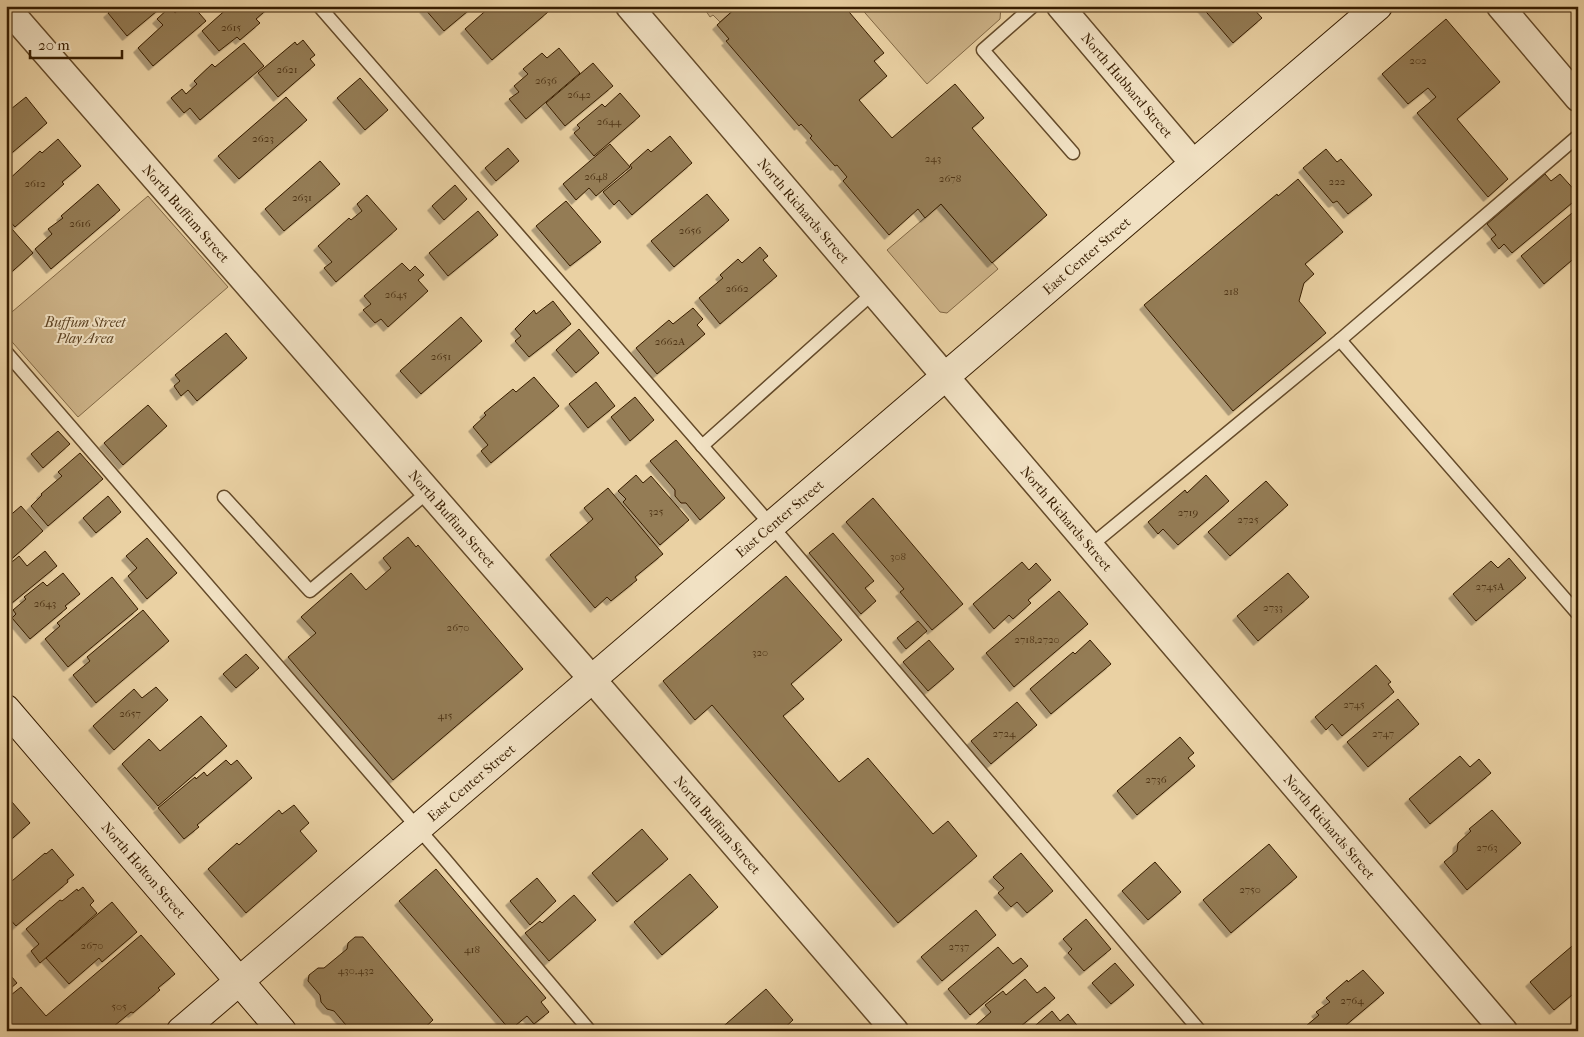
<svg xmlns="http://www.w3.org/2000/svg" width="1584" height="1037" font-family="'IM FELL French Canon',serif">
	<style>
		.green { fill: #ccb287; stroke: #826844 }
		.building { fill: #947b55; stroke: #371d00; filter: url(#shadow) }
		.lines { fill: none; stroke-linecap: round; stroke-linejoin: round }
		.lane-casing { stroke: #644a29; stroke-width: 15 }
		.street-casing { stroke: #644a29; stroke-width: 29 }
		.secondary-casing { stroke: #371d00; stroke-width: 30 }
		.lane { stroke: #f1e1c3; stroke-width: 12 }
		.street { stroke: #f1e1c3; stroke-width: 26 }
		.secondary { stroke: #f1e1c3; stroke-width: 28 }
		.labels { text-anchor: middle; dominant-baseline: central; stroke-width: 4; stroke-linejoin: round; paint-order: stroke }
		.number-label { font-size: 11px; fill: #4e3415 }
		.street-label { font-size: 14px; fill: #371d00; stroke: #f1e1c3 }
		.park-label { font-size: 14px; font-style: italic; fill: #5c4222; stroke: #f1e1c3 }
	</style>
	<defs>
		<filter id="shadow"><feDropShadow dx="-4.5" dy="4.5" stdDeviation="0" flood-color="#0004"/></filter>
	</defs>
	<rect width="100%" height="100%" fill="#ead1a3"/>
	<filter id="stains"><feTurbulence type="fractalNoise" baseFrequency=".004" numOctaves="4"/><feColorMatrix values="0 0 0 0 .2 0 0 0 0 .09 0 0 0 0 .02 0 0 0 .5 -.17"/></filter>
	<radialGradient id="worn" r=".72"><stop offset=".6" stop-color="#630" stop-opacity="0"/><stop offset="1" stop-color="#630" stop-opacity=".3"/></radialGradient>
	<g class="green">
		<polygon points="712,6 738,6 720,22 713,15 710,17 706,11"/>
		<polygon points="859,6 1001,6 1000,19 927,84"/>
		<polygon points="148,196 228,287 78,417 6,335 6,317"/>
		<polygon points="941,204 998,269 947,313 940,312 887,250"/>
	</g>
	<g class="building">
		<polygon points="116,6 163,6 127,36 108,13"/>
		<polygon points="183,6 193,6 206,21 153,66 138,48 163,25 157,19 170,7 175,13"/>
		<polygon points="230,6 271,6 256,19 260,23 240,40 237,37 219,51 202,31"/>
		<polygon points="426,6 474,6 444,31 424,8"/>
		<polygon points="491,6 543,6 548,12 492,60 465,29"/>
		<polygon points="738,6 844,6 884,53 874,61 887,76 859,100 892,138 955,84 984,118 972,128 1047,215 992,263 941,204 925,218 918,209 889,235 843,181 847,177 837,165 835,166 810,138 812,136 801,124 799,126 726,41 729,39 717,25"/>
		<polygon points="1201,6 1251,6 1262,18 1233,43"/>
		<polygon points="1446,19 1500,82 1457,119 1508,179 1488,197 1417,113 1436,97 1428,88 1408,104 1382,74"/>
		<polygon points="303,40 315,55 310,59 315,65 278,97 258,73 295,42 297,45"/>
		<polygon points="244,43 264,66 200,120 190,108 184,113 171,98 182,89 186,94 197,84 194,81 212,64 215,67"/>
		<polygon points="559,48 580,73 526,119 509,99 519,92 514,86 528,74 523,69 542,53 547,58"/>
		<polygon points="593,63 613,86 565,126 546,103"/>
		<polygon points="360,78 388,110 365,130 337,98"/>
		<polygon points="620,93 640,116 594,156 574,133 580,128 577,125 602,104 605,107"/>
		<polygon points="26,97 47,123 6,158 6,113"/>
		<polygon points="286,97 307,120 239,179 218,156"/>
		<polygon points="670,136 692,163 632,215 619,200 614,205 603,192 632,168 630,165 648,149 651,152"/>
		<polygon points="58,139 81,166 62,182 64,184 15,227 6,217 6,182 40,151 42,153"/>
		<polygon points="610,144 630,167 596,196 589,188 576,200 563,184"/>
		<polygon points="508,148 519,161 496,181 485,168"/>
		<polygon points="1326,149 1337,162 1341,159 1372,195 1348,214 1337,201 1333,203 1303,168"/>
		<polygon points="320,161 340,184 284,231 265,209"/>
		<polygon points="1545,174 1551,181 1560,174 1578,194 1578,198 1512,253 1504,244 1499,249 1491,239 1496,235 1487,224"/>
		<polygon points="1298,179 1343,232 1305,264 1314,274 1304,283 1299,301 1326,333 1233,411 1144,305 1277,194 1278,196"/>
		<polygon points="98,184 120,210 51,269 35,249 52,234 48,229 63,218 61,216"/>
		<polygon points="455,185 467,199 444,220 432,206"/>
		<polygon points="707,194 729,220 674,267 651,241"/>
		<polygon points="367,195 397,229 336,282 324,268 332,262 318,246 349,218 351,220 362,211 357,204"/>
		<polygon points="566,201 601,242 570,266 536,226"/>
		<polygon points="1578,208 1578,255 1544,284 1521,256"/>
		<polygon points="478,211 498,235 448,276 429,253"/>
		<polygon points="12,229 33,253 6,277 6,234"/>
		<polygon points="760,247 768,256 763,260 777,276 720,324 699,298 723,278 720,275 738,259 742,263"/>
		<polygon points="402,263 410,271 415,266 424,275 418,280 428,291 388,327 381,319 375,323 363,310 371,304 364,296"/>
		<polygon points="553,301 571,324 529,357 515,341 521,336 515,329 534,310 536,314"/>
		<polygon points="693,308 703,319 697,325 705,334 657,374 636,348 669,320 673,324"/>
		<polygon points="461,317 482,341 421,394 400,371"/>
		<polygon points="579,329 599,353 576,373 556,350"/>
		<polygon points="226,333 247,358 197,401 188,390 181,396 174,386 180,381 175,375"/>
		<polygon points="534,377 559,406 491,463 481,451 488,445 473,427 486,415 484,413 513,389 516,392"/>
		<polygon points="596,382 615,406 588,428 569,404"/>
		<polygon points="635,397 654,420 630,441 611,417"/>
		<polygon points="148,405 167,426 123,465 104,443"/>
		<polygon points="58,431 70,444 43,468 31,454"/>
		<polygon points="676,440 725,498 700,520 686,503 681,503 675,496 675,490 650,461"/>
		<polygon points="80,453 103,479 48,526 31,506 42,495 41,494 62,476 58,472"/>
		<polygon points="636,475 643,483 651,476 689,520 660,545 623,502 626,499 618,491"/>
		<polygon points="1206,475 1229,501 1178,545 1163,529 1158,534 1148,522 1185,490 1187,493"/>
		<polygon points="1266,481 1288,505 1230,556 1208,532"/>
		<polygon points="608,488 663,554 635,577 637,580 611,601 607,597 595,608 550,555 593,519 584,508"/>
		<polygon points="108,496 121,512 96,533 83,518"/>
		<polygon points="873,498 963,604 932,630 900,592 904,589 846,522"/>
		<polygon points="21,506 43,531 6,564 6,519"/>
		<polygon points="833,533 874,581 865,588 876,601 861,614 809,553"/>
		<polygon points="408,537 416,547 418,545 523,669 393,780 288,657 316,633 301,617 351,573 366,590 391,568 383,558"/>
		<polygon points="147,538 177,573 147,599 128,576 137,568 126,556"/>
		<polygon points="45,551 57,566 6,608 6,567 19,556 27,566"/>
		<polygon points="1509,558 1526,578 1476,621 1453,594 1491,561 1498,568"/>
		<polygon points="1022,562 1029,570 1036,563 1051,580 1028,600 1031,603 1013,619 1009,615 994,629 973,604"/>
		<polygon points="63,573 80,594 65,606 67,608 30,639 12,618 16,614 13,610 26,599 24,597 43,582 47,586"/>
		<polygon points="1288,573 1309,597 1258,641 1237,616"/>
		<polygon points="786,576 842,640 791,684 804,699 783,716 839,782 868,758 933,834 948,821 977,856 898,923 712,705 695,720 663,681"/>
		<polygon points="112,577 138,609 68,667 45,639 60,626 57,623"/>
		<polygon points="1059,591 1088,624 1014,687 986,653"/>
		<polygon points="143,610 169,641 96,703 73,675 90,661 87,657"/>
		<polygon points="918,621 927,631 906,649 897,638"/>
		<polygon points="929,640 954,669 928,691 903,662"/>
		<polygon points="1090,640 1111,664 1051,714 1030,689 1073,652 1075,654"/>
		<polygon points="246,654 259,668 236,688 223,674"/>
		<polygon points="1376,665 1391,682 1388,684 1394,692 1342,736 1332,724 1326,730 1315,717"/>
		<polygon points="156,687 168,700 114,750 93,726 134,689 142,698"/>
		<polygon points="1398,699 1419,724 1368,767 1347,742"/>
		<polygon points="1017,702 1037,725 991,764 971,741"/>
		<polygon points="201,716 227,746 158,806 122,764 149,739 160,751"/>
		<polygon points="1180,737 1194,753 1188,758 1195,766 1137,815 1117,791"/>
		<polygon points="1460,756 1470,767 1479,759 1491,773 1430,824 1409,799"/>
		<polygon points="226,760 231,765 237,760 252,778 197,825 199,827 184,839 158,808 195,777 196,779 204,772 207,776"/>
		<polygon points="6,795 30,823 6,844"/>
		<polygon points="294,805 309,823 300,831 317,851 246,913 208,869 237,843 239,845 279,810 282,814"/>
		<polygon points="1492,810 1521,843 1467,890 1444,862 1457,851 1458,843 1471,831 1469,829"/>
		<polygon points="642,829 668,859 617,902 592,873"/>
		<polygon points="1269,844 1297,877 1231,933 1203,900"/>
		<polygon points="52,849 74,875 67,880 68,882 16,926 6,915 6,886 45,853 46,854"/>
		<polygon points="1021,853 1053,891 1027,913 1017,902 1011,907 998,893 1004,888 993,877"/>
		<polygon points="1155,862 1181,892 1148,920 1122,891"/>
		<polygon points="436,869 546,998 541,1002 549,1012 534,1024 527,1016 510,1030 399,901"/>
		<polygon points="690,874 718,907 662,955 634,922"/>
		<polygon points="537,878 556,901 530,925 510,901"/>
		<polygon points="83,887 94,901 90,905 97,913 40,963 31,951 39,944 26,929 60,900 62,901 77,889 78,891"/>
		<polygon points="574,895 596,920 549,961 525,933 540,921 542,923"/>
		<polygon points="112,902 137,932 102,962 99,958 69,984 46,958"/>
		<polygon points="976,910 996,935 942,981 921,957"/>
		<polygon points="1086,919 1111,949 1084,971 1068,953 1072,949 1063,939"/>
		<polygon points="141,935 175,974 158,988 160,990 133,1013 131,1012 108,1031 6,1031 6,999 21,987 46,1016"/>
		<polygon points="355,937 363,937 433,1020 421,1031 351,1031 334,1011 327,1009 321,1002 320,995 308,981 309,975 318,968 324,968 347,949 348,943"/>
		<polygon points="1578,941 1578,990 1554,1010 1530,982"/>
		<polygon points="998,947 1013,964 1021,958 1028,966 970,1015 948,989"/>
		<polygon points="1115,963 1134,985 1111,1004 1092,983"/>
		<polygon points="6,970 17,983 6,992"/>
		<polygon points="1363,970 1384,993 1339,1031 1300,1031 1319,1015 1316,1012 1330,1002 1326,998 1347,980 1348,982"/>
		<polygon points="1025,979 1037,993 1045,987 1055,998 1015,1031 982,1031 976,1025 991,1012 985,1005 1003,991 1006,995"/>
		<polygon points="766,989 793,1020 781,1031 718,1031"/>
		<polygon points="1052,1011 1060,1021 1068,1014 1080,1029 1078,1031 1029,1031"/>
	</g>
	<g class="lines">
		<defs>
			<g id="lane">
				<polyline points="319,6 771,525 1200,1031"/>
				<polyline points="1033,6 983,50 1073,153"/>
				<polyline points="1340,340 1578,614"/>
				<polyline points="6,352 443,857 590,1031"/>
				<polyline points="702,446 873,293"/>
				<polyline points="224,497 310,591 429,491"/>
				<polyline points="1089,547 1340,340 1578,136"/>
			</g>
			<g id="street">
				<path id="s1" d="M629,6L1504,1031"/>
				<path id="s2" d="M1060,6L1194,164"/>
				<polyline points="1500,6 1578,98"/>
				<path id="s3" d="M6,7L592,679L895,1031"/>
			</g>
			<g id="secondary">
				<path id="s4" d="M6,709L282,1031"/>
				<path id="s5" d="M181,1031L1378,6"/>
			</g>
		</defs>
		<use href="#lane" class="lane-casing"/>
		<use href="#street" class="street-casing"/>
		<use href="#secondary" class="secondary-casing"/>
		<use href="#lane" class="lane"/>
		<use href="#street" class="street"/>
		<use href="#secondary" class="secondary"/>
	</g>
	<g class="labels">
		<g class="number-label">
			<text x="231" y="27">2615</text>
			<text x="1418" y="60">202</text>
			<text x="287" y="69">2621</text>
			<text x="546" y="80">2636</text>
			<text x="579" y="94">2642</text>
			<text x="609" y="121">2644</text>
			<text x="263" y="138">2623</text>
			<text x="933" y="158">243</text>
			<text x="596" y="176">2648</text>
			<text x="950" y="178">2678</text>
			<text x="1337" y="181">222</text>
			<text x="35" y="183">2612</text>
			<text x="302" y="197">2631</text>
			<text x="80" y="223">2616</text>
			<text x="690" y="230">2656</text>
			<text x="737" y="288">2662</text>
			<text x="1231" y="291">218</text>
			<text x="396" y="294">2645</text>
			<text x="670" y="341">2662A</text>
			<text x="441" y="356">2651</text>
			<text x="656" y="511">325</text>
			<text x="1188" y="512">2719</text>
			<text x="1248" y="519">2725</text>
			<text x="898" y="556">308</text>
			<text x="1490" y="586">2745A</text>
			<text x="45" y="603">2643</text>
			<text x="1273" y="607">2733</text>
			<text x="458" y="627">2670</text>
			<text x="1037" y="639">2718,2720</text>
			<text x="760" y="652">320</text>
			<text x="1354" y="704">2745</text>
			<text x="130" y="713">2657</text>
			<text x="445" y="715">415</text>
			<text x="1004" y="733">2724</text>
			<text x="1383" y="733">2747</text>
			<text x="1156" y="779">2736</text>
			<text x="1487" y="847">2763</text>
			<text x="1250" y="889">2750</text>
			<text x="92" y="945">2670</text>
			<text x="959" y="946">2737</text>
			<text x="472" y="949">418</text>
			<text x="356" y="970">430,432</text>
			<text x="1352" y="1000">2764</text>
			<text x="119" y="1006">505</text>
		</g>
		<g class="street-label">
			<text stroke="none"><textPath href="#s2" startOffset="104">North Hubbard Street</textPath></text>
			<text stroke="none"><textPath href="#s1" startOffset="269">North Richards Street</textPath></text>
			<text stroke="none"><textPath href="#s3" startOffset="274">North Buffum Street</textPath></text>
			<text stroke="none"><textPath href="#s5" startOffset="1192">East Center Street</textPath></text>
			<text stroke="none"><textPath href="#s3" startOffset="679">North Buffum Street</textPath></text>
			<text stroke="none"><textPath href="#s5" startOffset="788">East Center Street</textPath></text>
			<text stroke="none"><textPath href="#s1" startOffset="674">North Richards Street</textPath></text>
			<text stroke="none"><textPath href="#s5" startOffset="382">East Center Street</textPath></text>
			<text stroke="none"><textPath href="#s3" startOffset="1084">North Buffum Street</textPath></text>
			<text stroke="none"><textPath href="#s1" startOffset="1079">North Richards Street</textPath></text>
			<text stroke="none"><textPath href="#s4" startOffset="212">North Holton Street</textPath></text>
		</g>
		<g class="park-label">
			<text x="85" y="322">Buffum Street<tspan x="85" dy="16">Play Area</tspan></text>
		</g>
	</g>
	<rect width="1584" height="1037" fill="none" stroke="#ead1a3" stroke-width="25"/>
	<rect x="8" y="8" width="1569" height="1022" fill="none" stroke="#371d00" stroke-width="2.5"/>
	<rect x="12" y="12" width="1559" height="1012" fill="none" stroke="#371d00"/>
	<path d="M30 50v8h92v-8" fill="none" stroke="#371d00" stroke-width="2.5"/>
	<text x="38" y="50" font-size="15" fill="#371d00" stroke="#f1e1c3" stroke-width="4" paint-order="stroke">20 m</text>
	<rect width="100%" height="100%" filter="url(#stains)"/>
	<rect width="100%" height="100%" fill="url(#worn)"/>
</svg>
